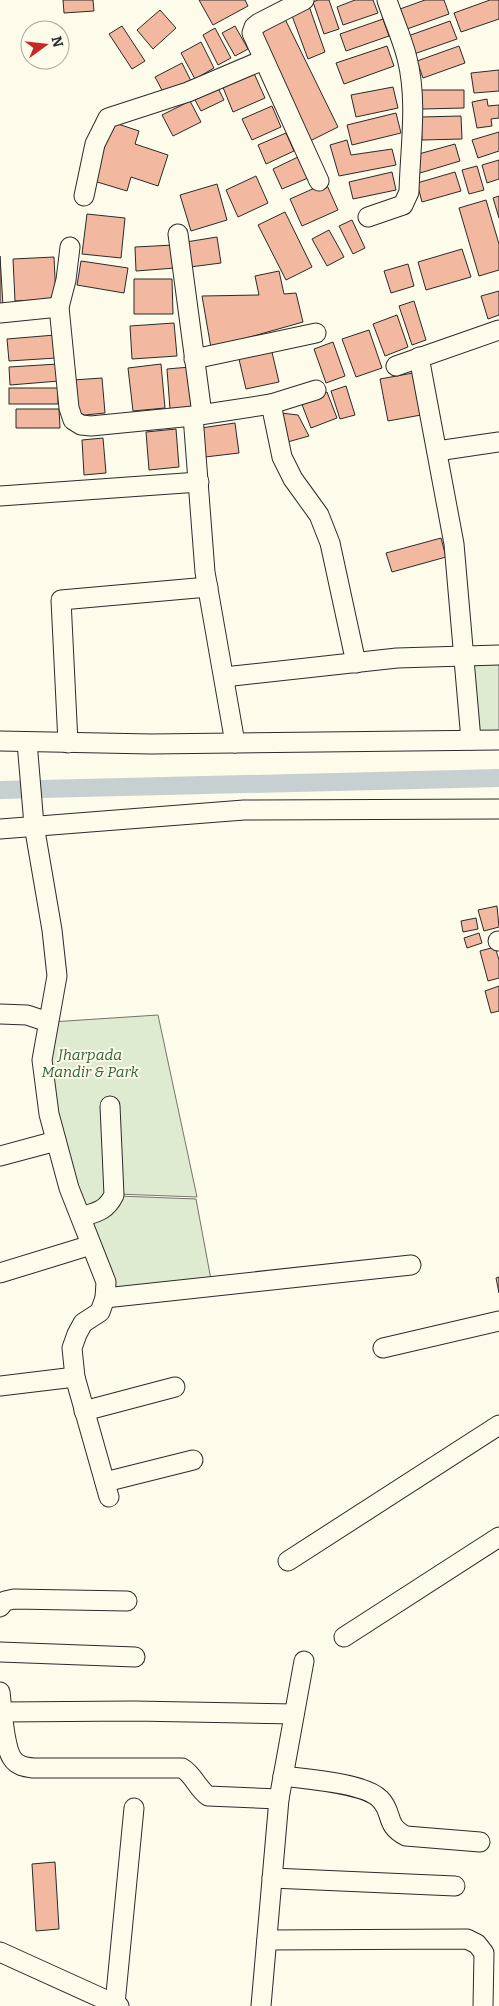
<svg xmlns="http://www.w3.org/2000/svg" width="499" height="2006" font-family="Bitter,serif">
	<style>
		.green { fill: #deebd1; stroke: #74746e }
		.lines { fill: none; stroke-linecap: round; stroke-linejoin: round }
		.canal { stroke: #c7d0d0; stroke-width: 18 }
		.building { fill: #f2b8a0; stroke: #2b2b2b }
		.minor-casing { stroke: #2b2b2b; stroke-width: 21 }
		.minor { stroke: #fdfbea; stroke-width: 19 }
		.labels { text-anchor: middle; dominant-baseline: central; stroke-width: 4; stroke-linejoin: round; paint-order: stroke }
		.park-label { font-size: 15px; font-style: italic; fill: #34623c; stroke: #fdfbea }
	</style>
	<rect width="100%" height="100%" fill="#fdfbea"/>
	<g class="green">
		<polygon points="499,652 499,733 473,733 465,656"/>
		<polygon points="158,1015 197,1197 117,1194 112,1195 82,1213 44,1059 51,1022"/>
		<polygon points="118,1196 196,1199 212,1285 106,1297 82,1218"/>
	</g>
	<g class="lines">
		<polyline class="canal" points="0,790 499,778"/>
	</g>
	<g class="building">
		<polygon points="63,0 93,0 94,11 64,13"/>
		<polygon points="199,0 245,0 248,6 213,25"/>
		<polygon points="318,0 329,0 339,29 324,34 313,2"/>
		<polygon points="355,0 373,0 378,13 343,25 337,7"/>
		<polygon points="425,0 444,0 449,14 407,29 400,9"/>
		<polygon points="490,0 499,0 499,19 461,32 454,13"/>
		<polygon points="309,6 325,52 308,59 291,13"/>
		<polygon points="160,10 176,28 153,49 137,30"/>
		<polygon points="285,19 338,127 310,141 257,33"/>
		<polygon points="383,19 389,36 346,51 340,34"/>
		<polygon points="450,21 457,39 414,54 408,36"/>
		<polygon points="122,26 145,61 132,69 109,34"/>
		<polygon points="235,26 248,49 235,56 222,33"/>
		<polygon points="215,28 231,58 218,65 203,35"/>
		<polygon points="201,42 214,68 195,79 181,53"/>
		<polygon points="387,46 394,66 344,84 336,63"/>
		<polygon points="459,46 465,63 423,78 417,61"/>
		<polygon points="182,63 191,81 164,94 155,77"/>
		<polygon points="499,70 499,91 474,93 471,73"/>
		<polygon points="253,71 265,98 233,112 222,85"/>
		<polygon points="217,86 224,100 201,111 194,98"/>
		<polygon points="393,87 398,108 356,117 351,95"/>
		<polygon points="421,90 464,90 464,108 422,109"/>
		<polygon points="487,99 488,106 499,105 499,118 491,119 492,126 477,128 472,102"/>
		<polygon points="190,101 201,122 173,136 162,115"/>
		<polygon points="272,106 281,127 252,140 242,119"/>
		<polygon points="396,113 401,133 352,145 347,125"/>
		<polygon points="461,116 462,139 422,140 421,117"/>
		<polygon points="112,122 139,131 135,144 168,155 158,186 131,177 127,191 94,181"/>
		<polygon points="499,132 499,151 478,158 472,140"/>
		<polygon points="286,133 294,151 266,164 258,145"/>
		<polygon points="347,140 351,155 392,149 396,165 339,176 330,145"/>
		<polygon points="455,144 460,161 420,173 415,155"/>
		<polygon points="298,157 308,178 282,189 273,169"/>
		<polygon points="499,160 499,179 487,183 482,165"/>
		<polygon points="477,166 484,190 469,194 462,170"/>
		<polygon points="392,172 396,190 353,199 349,182"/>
		<polygon points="455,172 461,191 422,202 417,183"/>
		<polygon points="256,176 268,203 238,217 226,190"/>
		<polygon points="326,183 338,210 302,226 290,199"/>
		<polygon points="217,184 227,220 191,231 180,195"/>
		<polygon points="499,196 499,218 493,198"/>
		<polygon points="486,200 499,244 499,270 479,276 459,208"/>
		<polygon points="285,212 312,267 286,280 258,225"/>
		<polygon points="87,214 125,218 121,258 82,254"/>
		<polygon points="352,220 365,248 353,254 339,226"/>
		<polygon points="329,230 344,257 327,266 312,239"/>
		<polygon points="217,237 221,263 190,267 186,242"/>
		<polygon points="174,245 175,268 136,271 135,247"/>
		<polygon points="462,249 471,277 426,290 418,262"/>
		<polygon points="0,256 3,306 0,306"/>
		<polygon points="54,257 56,299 15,301 13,259"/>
		<polygon points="81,261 128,268 124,293 77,285"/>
		<polygon points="408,264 414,286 391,293 384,271"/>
		<polygon points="279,271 284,294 296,293 303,322 211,348 202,296 259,295 255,276"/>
		<polygon points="134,279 172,279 173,314 134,314"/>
		<polygon points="499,291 499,315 488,319 481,296"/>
		<polygon points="414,301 426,340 412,345 399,306"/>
		<polygon points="397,315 408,347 385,356 373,324"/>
		<polygon points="174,323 177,356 132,359 130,326"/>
		<polygon points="369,330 382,368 356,377 342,339"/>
		<polygon points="55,335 56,358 9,361 7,339"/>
		<polygon points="333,342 345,376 326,383 314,349"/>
		<polygon points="271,348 279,382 246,389 238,355"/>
		<polygon points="58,364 59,381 10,385 9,367"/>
		<polygon points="161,364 165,408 133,411 128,368"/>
		<polygon points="190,367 194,407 170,409 167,369"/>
		<polygon points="413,373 421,415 388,421 380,379"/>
		<polygon points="102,378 105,413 75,416 73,380"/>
		<polygon points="346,386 355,415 340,419 331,391"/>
		<rect x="9" y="388" width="49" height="16"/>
		<polygon points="327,392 337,418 311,428 301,402"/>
		<polygon points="16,409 59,409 60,428 16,428"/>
		<polygon points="281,413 298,415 309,436 284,443"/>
		<polygon points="235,423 239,453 205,457 201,428"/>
		<polygon points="176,429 179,467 149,470 146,432"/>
		<polygon points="103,438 106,473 84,475 82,440"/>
		<polygon points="441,538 446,557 392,572 386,553"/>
		<polygon points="497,906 499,927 484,931 478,910"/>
		<polygon points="476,918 478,929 463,932 461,921"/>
		<polygon points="479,933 482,943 467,948 464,938"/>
		<polygon points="495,947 499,960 499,978 488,981 480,951"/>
		<polygon points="499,986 499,1011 491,1013 485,991"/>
		<polygon points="499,1277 499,1293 496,1278"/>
		<polygon points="55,1862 59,1929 36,1931 32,1864"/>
	</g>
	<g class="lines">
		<defs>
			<g id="minor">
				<polyline points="304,0 259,23 254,27 252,33 319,181"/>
				<polyline points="84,196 95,144 108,118 188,92 263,60"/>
				<path d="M368,217L403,205L409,192C410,148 418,101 407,58C402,38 393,19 387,0"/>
				<polyline points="178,234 202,414"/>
				<polyline points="70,247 66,280 59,307 69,408 73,420 81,425 91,426 193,416 271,404 316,390"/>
				<polyline points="0,313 59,307"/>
				<polyline points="419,357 454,544 471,740"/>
				<polyline points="194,359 316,333"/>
				<polyline points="396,366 499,330"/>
				<polyline points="271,404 282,457 293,479 319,515 330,543 356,663"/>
				<polyline points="193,416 205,572 235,743"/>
				<polyline points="437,451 499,442"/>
				<polyline points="0,496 199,482"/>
				<polyline points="224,677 397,658 499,655"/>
				<polyline points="0,741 151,744 499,740"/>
				<polyline points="27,742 34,825 52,930 57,976 42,1060 49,1114 69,1188 106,1282 105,1298 100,1312 83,1323 77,1334 72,1348 75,1377 109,1497"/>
				<polyline points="68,743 61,600 208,587"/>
				<polyline points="0,829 244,810 499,809"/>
				<polyline points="498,941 499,941"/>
				<polyline points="0,1014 27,1015 48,1022"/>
				<polyline points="0,1156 56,1141"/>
				<path d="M81,1217C97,1212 106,1211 114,1195L110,1106"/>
				<polyline points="0,1273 91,1245"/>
				<polyline points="105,1298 411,1265"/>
				<polyline points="383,1348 499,1321"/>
				<polyline points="0,1386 75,1377"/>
				<polyline points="84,1411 175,1387"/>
				<polyline points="105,1482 193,1460"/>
				<polyline points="288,1561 499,1425"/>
				<polyline points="0,1607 5,1601 14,1599 127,1601"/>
				<polyline points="344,1637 499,1537"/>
				<polyline points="0,1652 135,1657"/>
				<path d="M0,1692C2,1708 4,1746 12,1758C17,1766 25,1767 33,1768H182C194,1775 197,1788 208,1796L279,1799"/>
				<polyline points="2,1712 134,1711 294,1714"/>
				<path d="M283,1776C306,1779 365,1783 380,1799C394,1813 384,1825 406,1836L480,1842"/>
				<polyline points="272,1878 455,1886"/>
				<polyline points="267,1940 467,1939 477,1944 484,1953 483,2006"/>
				<polyline points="0,1952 119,2006"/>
				<polyline points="115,2004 134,1808"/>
				<polyline points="261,2006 279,1799 304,1661"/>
			</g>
		</defs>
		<use href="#minor" class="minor-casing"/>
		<use href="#minor" class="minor"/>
	</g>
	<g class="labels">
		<g class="park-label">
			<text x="90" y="1055">Jharpada<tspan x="90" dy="17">Mandir &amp; Park</tspan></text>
		</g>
	</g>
	<g transform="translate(45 45) rotate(75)"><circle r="24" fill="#fdfbea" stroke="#a9a89e"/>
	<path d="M0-4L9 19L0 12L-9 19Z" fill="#c62828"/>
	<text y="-8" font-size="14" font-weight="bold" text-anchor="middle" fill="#2b2b2b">N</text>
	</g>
</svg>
